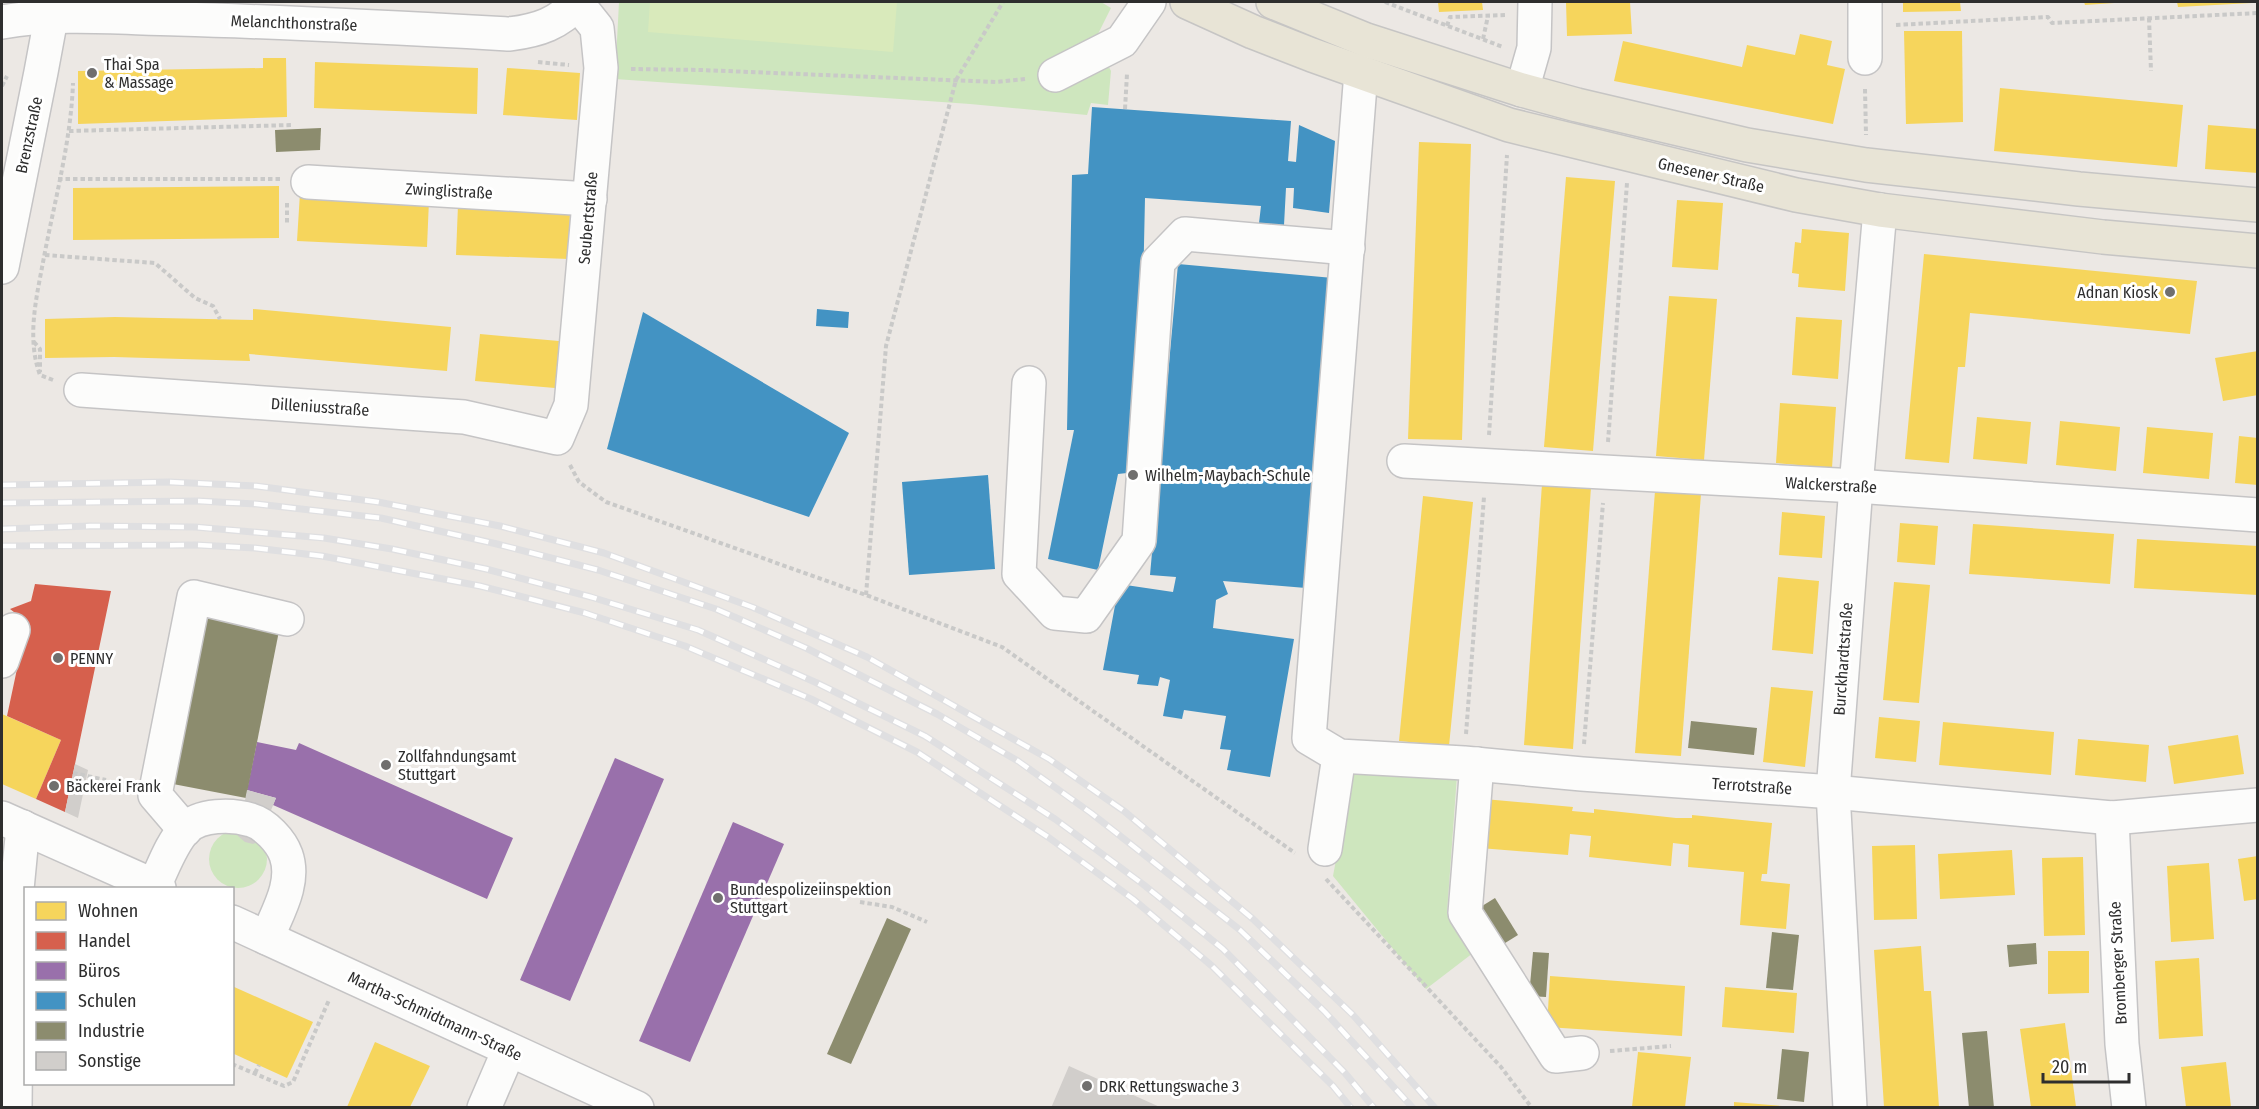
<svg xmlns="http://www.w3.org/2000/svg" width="2259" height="1109" font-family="'Fira Sans Condensed',sans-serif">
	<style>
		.green { fill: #cee6be }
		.pitch { fill: #d9eabb }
		.homes { fill: #f6d55c }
		.shops { fill: #d6604d }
		.offices { fill: #9970ab }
		.schools { fill: #4393c3 }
		.industry { fill: #8c8c6e }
		.building { fill: #d1cecb }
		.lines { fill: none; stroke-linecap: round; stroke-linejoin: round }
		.minor-casing { stroke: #c5c4c5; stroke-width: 36 }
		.major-casing { stroke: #c6c5c4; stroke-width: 36 }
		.path { stroke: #c9c9c8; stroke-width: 4; stroke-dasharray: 4.5 3; stroke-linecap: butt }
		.minor { stroke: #fcfcfb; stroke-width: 33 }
		.major { stroke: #e8e4d6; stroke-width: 33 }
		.rail-casing { stroke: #dfdfe1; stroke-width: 7 }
		.rail { stroke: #fff; stroke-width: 4.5; stroke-dasharray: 14; stroke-linecap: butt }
		.poi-dot { fill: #706f6e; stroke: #fff; stroke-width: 2 }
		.labels { text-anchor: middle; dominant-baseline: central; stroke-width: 6; stroke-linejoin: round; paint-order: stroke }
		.street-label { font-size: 16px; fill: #2e2e2e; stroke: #fff }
		.poi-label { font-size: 16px; fill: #2e2e2e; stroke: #fff; text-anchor: start }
	</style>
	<rect width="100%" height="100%" fill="#ece8e4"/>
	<g class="green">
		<polygon points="619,2 1101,2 1111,8 1095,40 1111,71 1108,105 1091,103 1087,115 970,104 615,79"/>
		<polygon points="1353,768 1457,775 1447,913 1473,953 1426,989 1333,876"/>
		<circle cx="238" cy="859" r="29"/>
	</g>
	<polygon class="pitch" points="650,2 897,2 893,52 648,32"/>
	<g class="homes">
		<polygon points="1438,2 1482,2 1483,10 1439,12"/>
		<polygon points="1566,2 1630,2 1632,34 1567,36"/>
		<polygon points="1903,2 1960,2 1961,11 1903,12"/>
		<polygon points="2084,2 2114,2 2114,3 2085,5"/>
		<polygon points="2177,2 2251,2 2252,3 2178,7"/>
		<polygon points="1904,31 1962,31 1963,122 1906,124"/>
		<polygon points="1800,34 1832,41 1827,65 1845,69 1833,124 1614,81 1623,41 1742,67 1747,45 1795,55"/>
		<polygon points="263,58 286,58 287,117 78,124 78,71 263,68"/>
		<polygon points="315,62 478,68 477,114 314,108"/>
		<polygon points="507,68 580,73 577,120 503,115"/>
		<polygon points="2000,88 2183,105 2177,167 1994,151"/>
		<polygon points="2208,125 2258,129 2258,173 2205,169"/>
		<polygon points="1419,142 1471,144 1462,440 1408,439"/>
		<polygon points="1566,177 1615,181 1593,451 1544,447"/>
		<polygon points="279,186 279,238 73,240 73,188"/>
		<polygon points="300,193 429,200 427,247 297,241"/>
		<polygon points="1677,200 1723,203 1718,270 1672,267"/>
		<polygon points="458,205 570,210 569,259 456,255"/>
		<polygon points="1802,229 1849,233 1845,291 1798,287 1799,274 1792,273 1795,242 1801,243"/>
		<polygon points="1924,254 2197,281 2190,334 1970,313 1965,367 1958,367 1949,463 1905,459"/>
		<polygon points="1669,296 1717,299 1704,460 1656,456"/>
		<polygon points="253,309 451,327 447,371 249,354 250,361 114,357 45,358 45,319 115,317 253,320"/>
		<polygon points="1796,317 1842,320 1838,379 1792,375"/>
		<polygon points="480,334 559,341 555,388 475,381"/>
		<polygon points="2258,351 2258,395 2223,401 2215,358"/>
		<polygon points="1780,403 1836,407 1832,468 1776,463"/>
		<polygon points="1977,417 2031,422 2027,464 1973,459"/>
		<polygon points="2060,421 2120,427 2116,471 2056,465"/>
		<polygon points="2147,427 2213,433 2209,479 2143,473"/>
		<polygon points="2239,436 2258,438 2258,485 2235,483"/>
		<polygon points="1542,484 1591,487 1573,749 1524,745"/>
		<polygon points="1655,491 1701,494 1681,756 1635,753"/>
		<polygon points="1423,496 1473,502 1449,746 1399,741"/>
		<polygon points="1782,512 1825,516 1822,558 1779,555"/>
		<polygon points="1900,523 1938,526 1935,565 1897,562"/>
		<polygon points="1973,524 2114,534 2110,584 1969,574"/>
		<polygon points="2137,539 2258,546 2258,595 2134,588"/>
		<polygon points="1778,577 1819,581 1813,654 1772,650"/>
		<polygon points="1894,582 1930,585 1919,703 1883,700"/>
		<polygon points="1771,687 1813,691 1805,767 1763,762"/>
		<polygon points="2,714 61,740 36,799 2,784"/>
		<polygon points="1879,717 1920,721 1916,762 1875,758"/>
		<polygon points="1943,722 2054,732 2051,775 1939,765"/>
		<polygon points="2238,735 2244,774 2174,784 2168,746"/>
		<polygon points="2078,739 2149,745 2146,782 2075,775"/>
		<polygon points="1484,799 1573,807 1572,811 1594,813 1594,809 1676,818 1692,818 1692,815 1772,823 1767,874 1762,874 1761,881 1790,884 1786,929 1740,925 1744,872 1688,867 1689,845 1673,843 1671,866 1589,857 1591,836 1570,834 1568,855 1480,848"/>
		<polygon points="1915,845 1917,919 1874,920 1872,846"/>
		<polygon points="2012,850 2015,895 1940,899 1938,854"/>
		<polygon points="2258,856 2258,899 2244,901 2238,859"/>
		<polygon points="2083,857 2085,935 2044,936 2042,858"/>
		<polygon points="2209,863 2214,939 2171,942 2167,866"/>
		<polygon points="1921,946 1924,991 1931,991 1939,1107 1884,1107 1874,950"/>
		<polygon points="2048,951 2089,951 2089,993 2048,994"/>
		<polygon points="2199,958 2203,1036 2159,1039 2155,961"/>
		<polygon points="1550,976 1685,986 1682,1036 1547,1027"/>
		<polygon points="232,986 313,1022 287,1078 232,1053"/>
		<polygon points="1725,987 1797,993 1794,1033 1722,1027"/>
		<polygon points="2065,1023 2076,1107 2031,1107 2020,1029"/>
		<polygon points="375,1042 430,1066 410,1107 347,1107"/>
		<polygon points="1638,1052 1691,1057 1685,1107 1632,1107"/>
		<polygon points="2226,1062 2231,1107 2186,1107 2181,1067"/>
		<polygon points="1734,1102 1782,1106 1782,1107 1734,1107"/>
	</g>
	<polygon class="shops" points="35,584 111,591 65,812 36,799 61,740 7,716 27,622 10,609 31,601"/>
	<g class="offices">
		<polygon points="257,742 296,750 299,743 513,838 487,899 273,805 276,798 247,790"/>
		<polygon points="615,758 664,779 570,1001 520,980"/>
		<polygon points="733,822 784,844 690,1062 639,1041"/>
	</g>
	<g class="schools">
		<polygon points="1092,107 1291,121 1288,161 1296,162 1299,125 1335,141 1329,213 1293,208 1294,188 1286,188 1284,225 1259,223 1261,206 1145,198 1140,431 1136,472 1118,474 1098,570 1048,559 1074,430 1067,430 1072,175 1088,174"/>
		<polygon points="1178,264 1333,278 1306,588 1223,581 1228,594 1216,600 1213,628 1294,639 1270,777 1227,770 1231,750 1220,749 1226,716 1184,710 1182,719 1163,716 1170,680 1160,677 1158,686 1137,684 1139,675 1103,670 1119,584 1173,592 1176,577 1150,575"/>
		<polygon points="817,309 849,312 848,328 816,326"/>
		<polygon points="643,312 849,433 809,517 607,449"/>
		<polygon points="988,475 995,569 909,575 902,482"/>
	</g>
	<g class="industry">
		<polygon points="321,128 320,150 276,152 275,130"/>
		<polygon points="206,617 279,631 246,798 173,784"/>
		<polygon points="1691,721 1757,728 1754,755 1688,748"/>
		<polygon points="1495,898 1518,935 1497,948 1474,911"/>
		<polygon points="887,918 911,929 851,1064 827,1054"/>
		<polygon points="1772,932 1799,935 1793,990 1766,988"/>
		<polygon points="2036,943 2037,964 2009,967 2007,945"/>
		<polygon points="1533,952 1549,953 1546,997 1529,996"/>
		<polygon points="1987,1031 1994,1108 1969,1108 1962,1033"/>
		<polygon points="1782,1049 1809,1052 1804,1102 1777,1099"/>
	</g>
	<g class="building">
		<polygon points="75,764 88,770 78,818 65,812"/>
		<polygon points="247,790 276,798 258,842 253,844 245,842 238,836"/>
		<polygon points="1069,1066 1162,1108 1051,1108"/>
	</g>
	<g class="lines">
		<defs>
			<g id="minor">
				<path d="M2,22C60,12 120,18 178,19C289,22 399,28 510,34C540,30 557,24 579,2"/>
				<polyline points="1865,58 1865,2"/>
				<polyline points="1361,72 1309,738 1339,756 1464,763 1582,774 1833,792 2112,818 2258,805"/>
				<polyline points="1055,75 1122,41 1149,2"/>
				<polyline points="1522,90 1534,48 1535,2"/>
				<polyline points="308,182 590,199"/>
				<polyline points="2,267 41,72 54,2"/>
				<polyline points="1029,383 1019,574 1055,613 1086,616 1139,541 1158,262 1185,234 1348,248"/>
				<polyline points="81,390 464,417 557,438 571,405 601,68 597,28 577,3"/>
				<polyline points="1404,461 1856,486 2258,515"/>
				<polyline points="2,661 13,630"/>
				<polyline points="1477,764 1465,913 1556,1056 1582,1053"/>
				<polyline points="2,818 159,888"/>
				<polyline points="2112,818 2122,1044 2129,1108"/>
				<polyline points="185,830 155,795 194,597 287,619"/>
				<polyline points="1325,849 1339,756"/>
				<path d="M154,886C163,868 171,844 185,829C200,814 232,814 251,820C265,824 281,841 286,855C296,883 277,913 267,938"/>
				<polyline points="232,922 637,1108"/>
				<polyline points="15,1108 17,889 23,827"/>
				<polyline points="484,1108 509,1050"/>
				<polyline points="1850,1108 1833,792 1856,486 1880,210"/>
			</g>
			<g id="major">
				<polyline points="1187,2 1253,32 1312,55 1509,125 1796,195 1880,210 2103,237 2258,251"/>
				<polyline points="1273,2 1366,40 1522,90 1577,105 1747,145 1866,165 2079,189 2258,205"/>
			</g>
		</defs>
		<use href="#minor" class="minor-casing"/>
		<use href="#major" class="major-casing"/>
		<g class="path">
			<polyline points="1385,2 1503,47"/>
			<polyline points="2149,18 2151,71"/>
			<polyline points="1896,25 2048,17 2052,23 2258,13"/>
			<polyline points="1447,26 1450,17 1506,15"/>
			<polyline points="1483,39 1488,16"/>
			<polyline points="538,62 569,65"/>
			<polyline points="631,69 701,70 996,82 1025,79"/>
			<polyline points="2,86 7,76"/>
			<polyline points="1865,89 1866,135"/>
			<polyline points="1125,109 1127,74"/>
			<polyline points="69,131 292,125"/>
			<polyline points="58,179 280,179"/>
			<polyline points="287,203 287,225"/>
			<polyline points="45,255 155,263 195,298 213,306 220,319"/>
			<polyline points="34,342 40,349 40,372"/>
			<path d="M53,380L40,375C26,337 37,295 44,257C55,199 71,141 73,83"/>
			<polyline points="1489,435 1507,155"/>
			<polyline points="1608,442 1627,183"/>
			<polyline points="570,465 579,482 606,502 866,595 1002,647 1295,853"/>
			<polyline points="866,595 886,346 956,80 1003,2"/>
			<polyline points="1466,734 1484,497"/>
			<polyline points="1584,744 1603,503"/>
			<polyline points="73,773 106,780"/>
			<polyline points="1326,879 1501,1067 1532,1108"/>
			<polyline points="860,902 892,907 927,922"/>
			<polyline points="1610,1051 1671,1046"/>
			<polyline points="232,1064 284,1086 293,1082 329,1000"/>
			<polyline points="255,1073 259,1065"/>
		</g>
		<use href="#minor" class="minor"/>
		<use href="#major" class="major"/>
		<defs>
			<g id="rail">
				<polyline points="2,485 169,482 256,486 378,502 500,526 604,553 752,607 867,657 1049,759 1124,811 1253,919 1353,1015 1435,1108"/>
				<polyline points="2,503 199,501 257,504 381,518 497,544 598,570 716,609 806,648 937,714 1018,761 1091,813 1240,930 1325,1012 1413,1108"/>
				<polyline points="2,529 90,526 195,527 324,538 392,549 486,569 591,597 698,630 817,683 925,736 1055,819 1144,885 1223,949 1345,1073 1374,1108"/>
				<polyline points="2,546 197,545 255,548 322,556 480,586 585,613 685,646 811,699 917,752 1048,837 1133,899 1212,966 1333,1086 1351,1108"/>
			</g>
		</defs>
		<use href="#rail" class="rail-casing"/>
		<use href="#rail" class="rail"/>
	</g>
	<g class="poi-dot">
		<circle cx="92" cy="73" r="6"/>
		<circle cx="2170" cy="292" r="6"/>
		<circle cx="1133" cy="475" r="6"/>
		<circle cx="58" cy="658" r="6"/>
		<circle cx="386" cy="765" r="6"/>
		<circle cx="54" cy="786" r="6"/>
		<circle cx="718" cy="898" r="6"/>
		<circle cx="1087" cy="1086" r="6"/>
	</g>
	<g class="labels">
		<g class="street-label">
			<text transform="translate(294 23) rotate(2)">Melanchthonstraße</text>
			<text transform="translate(29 135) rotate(-78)">Brenzstraße</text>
			<text transform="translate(1711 175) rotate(13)">Gnesener Straße</text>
			<text transform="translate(449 191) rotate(3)">Zwinglistraße</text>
			<text transform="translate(588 218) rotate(-85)">Seubertstraße</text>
			<text transform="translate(320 407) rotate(4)">Dilleniusstraße</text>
			<text transform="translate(1831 485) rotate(3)">Walckerstraße</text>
			<text transform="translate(1843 659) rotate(-86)">Burckhardtstraße</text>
			<text transform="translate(1752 786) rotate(4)">Terrotstraße</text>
			<text transform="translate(2118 963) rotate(-93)">Bromberger Straße</text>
			<text transform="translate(435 1016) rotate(25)">Martha-Schmidtmann-Straße</text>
		</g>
		<g class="poi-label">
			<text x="104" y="64">Thai Spa<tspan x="104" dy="18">&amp; Massage</tspan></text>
			<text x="2158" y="292" text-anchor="end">Adnan Kiosk</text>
			<text x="1145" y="475">Wilhelm-Maybach-Schule</text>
			<text x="70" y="658">PENNY</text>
			<text x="398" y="756">Zollfahndungsamt<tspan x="398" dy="18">Stuttgart</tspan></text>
			<text x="66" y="786">Bäckerei Frank</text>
			<text x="730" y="889">Bundespolizeiinspektion<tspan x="730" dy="18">Stuttgart</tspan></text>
			<text x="1099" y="1086">DRK Rettungswache 3</text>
		</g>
	</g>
	<rect width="2259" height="1109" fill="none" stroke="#2e2e2e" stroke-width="6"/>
	<rect x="24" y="887" width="210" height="198" fill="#ffffff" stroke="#ababab" stroke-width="1.5"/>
	<rect x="36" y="902" width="30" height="18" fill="#f6d55c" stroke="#ababab" stroke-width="1.5"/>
	<text x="78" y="917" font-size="18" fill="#2e2e2e">Wohnen</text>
	<rect x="36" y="932" width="30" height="18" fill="#d6604d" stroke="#ababab" stroke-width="1.5"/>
	<text x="78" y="947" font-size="18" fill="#2e2e2e">Handel</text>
	<rect x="36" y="962" width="30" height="18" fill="#9970ab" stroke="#ababab" stroke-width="1.5"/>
	<text x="78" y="977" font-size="18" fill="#2e2e2e">Büros</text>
	<rect x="36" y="992" width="30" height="18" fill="#4393c3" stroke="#ababab" stroke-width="1.5"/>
	<text x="78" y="1007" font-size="18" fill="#2e2e2e">Schulen</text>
	<rect x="36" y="1022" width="30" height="18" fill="#8c8c6e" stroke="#ababab" stroke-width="1.5"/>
	<text x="78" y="1037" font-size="18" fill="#2e2e2e">Industrie</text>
	<rect x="36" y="1052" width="30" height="18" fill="#d1cecb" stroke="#ababab" stroke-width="1.5"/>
	<text x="78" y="1067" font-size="18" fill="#2e2e2e">Sonstige</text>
	<path d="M2043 1073v9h86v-9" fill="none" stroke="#2e2e2e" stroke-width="3"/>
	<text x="2052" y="1073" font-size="18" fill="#2e2e2e" stroke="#ffffff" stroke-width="4.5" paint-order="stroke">20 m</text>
</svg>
